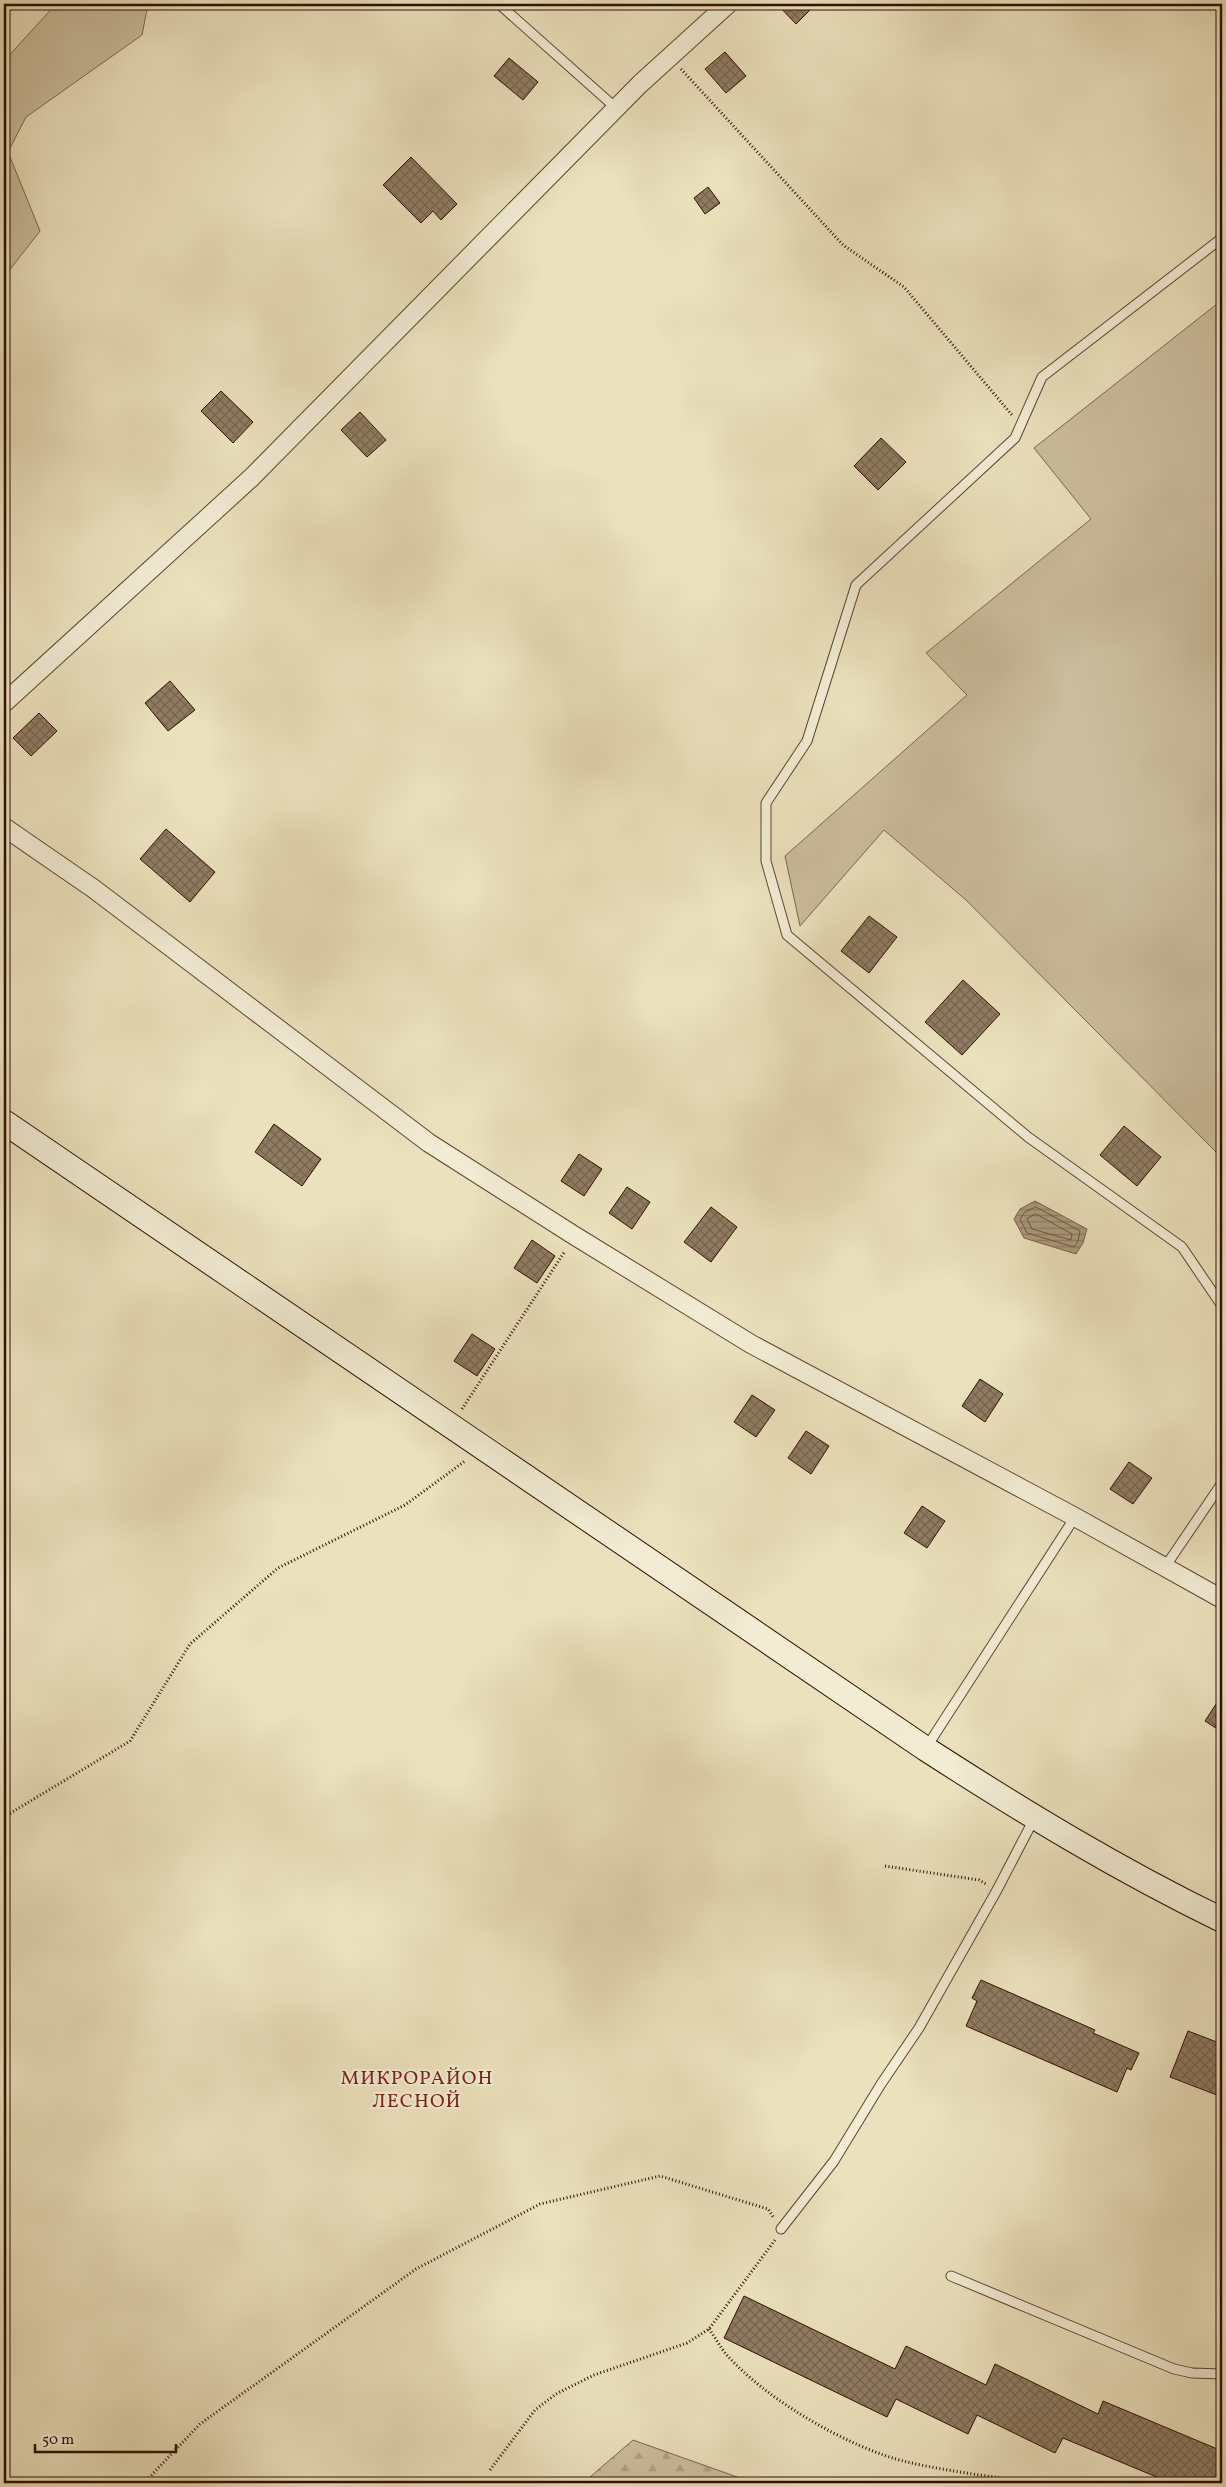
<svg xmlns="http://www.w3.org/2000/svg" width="1226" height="2487" font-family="Vollkorn,serif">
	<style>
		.green { fill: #cbbd9d; stroke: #7c664f }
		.forest { fill: url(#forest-firs); stroke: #7c664f }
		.water { fill: url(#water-rules); stroke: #79624b }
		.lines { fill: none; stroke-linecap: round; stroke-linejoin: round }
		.shore { stroke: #6c543f; stroke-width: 1 }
		.stream { stroke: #79624b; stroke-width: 5.5 }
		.building { fill: url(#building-cross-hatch); stroke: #2e0f01 }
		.lane-casing { stroke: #5d4430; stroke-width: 11 }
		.street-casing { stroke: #5d4430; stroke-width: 20 }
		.secondary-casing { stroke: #2e0f01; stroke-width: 26 }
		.path { stroke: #2e0f01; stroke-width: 3; stroke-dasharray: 1 2.5; stroke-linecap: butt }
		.lane { stroke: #f2ecd4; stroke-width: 9 }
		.street { stroke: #f2ecd4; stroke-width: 18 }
		.secondary { stroke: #f2ecd4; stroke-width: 24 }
		.labels { text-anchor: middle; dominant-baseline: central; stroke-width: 4; stroke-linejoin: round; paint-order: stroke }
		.quarter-label { font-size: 20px; letter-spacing: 1px; fill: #7a1f14; stroke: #f2ecd4 }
	</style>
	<defs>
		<pattern id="forest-firs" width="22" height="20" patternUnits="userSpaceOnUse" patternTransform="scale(1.25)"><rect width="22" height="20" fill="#cbbd9d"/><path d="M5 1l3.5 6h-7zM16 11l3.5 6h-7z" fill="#afa185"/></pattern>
		<pattern id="water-rules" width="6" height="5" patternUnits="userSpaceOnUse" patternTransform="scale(1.25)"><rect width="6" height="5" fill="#ab9a7d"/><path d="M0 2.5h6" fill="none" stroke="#8c7c64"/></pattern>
		<pattern id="building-cross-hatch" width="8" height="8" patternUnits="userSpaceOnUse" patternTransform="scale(1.25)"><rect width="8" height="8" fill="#907c63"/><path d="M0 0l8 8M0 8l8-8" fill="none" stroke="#76644f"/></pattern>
	</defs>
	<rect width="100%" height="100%" fill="#ebe1bd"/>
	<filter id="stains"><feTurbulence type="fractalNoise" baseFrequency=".004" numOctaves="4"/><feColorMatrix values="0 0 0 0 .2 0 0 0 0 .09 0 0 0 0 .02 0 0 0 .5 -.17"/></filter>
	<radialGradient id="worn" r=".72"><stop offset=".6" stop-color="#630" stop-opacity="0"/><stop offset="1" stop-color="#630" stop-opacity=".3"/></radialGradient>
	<g class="green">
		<polygon points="56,4 148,4 142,35 26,117 8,152 40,231 4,277 4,61"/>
		<polygon points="1222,300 1222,1158 966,900 884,830 800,926 785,856 967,695 926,653 1091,519 1034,448"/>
	</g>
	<polygon class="forest" points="633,2440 754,2483 583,2483"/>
	<polygon class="water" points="1035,1201 1087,1229 1083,1243 1076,1254 1024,1238 1014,1219 1020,1209"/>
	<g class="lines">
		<g class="shore">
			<polygon points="1036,1207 1080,1231 1078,1241 1074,1247 1027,1233 1020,1219 1024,1213"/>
			<polygon points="1036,1214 1072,1234 1071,1240 1032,1229 1027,1219"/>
		</g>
		<polyline class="stream" points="4,13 12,4"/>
	</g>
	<g class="building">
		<polygon points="777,4 816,4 796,24"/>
		<polygon points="725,52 746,76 726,93 705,69"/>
		<polygon points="509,58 538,82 523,100 494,76"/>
		<polygon points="411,157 457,204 441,220 433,211 421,223 383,185"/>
		<polygon points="708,187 720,203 705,214 694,198"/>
		<polygon points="221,391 253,422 233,443 201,411"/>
		<polygon points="360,412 386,440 367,457 341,430"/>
		<polygon points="881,438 906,462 878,490 854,466"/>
		<polygon points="170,681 195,710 168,731 145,703"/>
		<polygon points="39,713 57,731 31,756 13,738"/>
		<polygon points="166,829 215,872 190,902 140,859"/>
		<polygon points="869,916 897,937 869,973 841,951"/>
		<polygon points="963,980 1000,1014 962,1055 925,1022"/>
		<polygon points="274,1124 321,1159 302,1186 255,1152"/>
		<polygon points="1124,1126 1161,1157 1137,1186 1100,1155"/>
		<polygon points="579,1154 602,1169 584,1196 561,1181"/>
		<polygon points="627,1187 650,1202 632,1229 609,1213"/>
		<polygon points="711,1207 737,1227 711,1262 684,1242"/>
		<polygon points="532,1240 555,1256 537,1283 514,1268"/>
		<polygon points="472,1334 495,1349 477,1376 454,1361"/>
		<polygon points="980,1379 1003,1394 985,1422 962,1406"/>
		<polygon points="752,1395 775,1410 756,1437 734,1422"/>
		<polygon points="806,1431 829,1446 811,1474 788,1458"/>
		<polygon points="1129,1462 1152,1478 1133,1504 1110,1489"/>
		<polygon points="922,1506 945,1521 927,1548 904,1533"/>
		<polygon points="1222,1695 1222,1732 1205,1721"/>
		<polygon points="981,1980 1095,2030 1093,2033 1139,2053 1131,2070 1127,2068 1117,2092 966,2026 977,2001 972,1998"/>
		<polygon points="1188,2031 1222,2044 1222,2097 1170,2077"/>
		<polygon points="744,2296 895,2369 906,2346 986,2385 995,2364 1098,2414 1103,2401 1222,2451 1222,2483 1171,2483 1063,2438 1055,2453 977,2415 968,2434 896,2399 887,2417 724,2338"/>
	</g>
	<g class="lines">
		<defs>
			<g id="lane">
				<polyline points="499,4 616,108"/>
				<polyline points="1222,238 1042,377 1015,438 856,585 807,741 766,803 766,861 787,935 1028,1137 1182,1247 1222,1306"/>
				<polyline points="1165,1567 1222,1483"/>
				<polyline points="926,1748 1075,1517"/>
				<polyline points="781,2229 834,2161 881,2084 919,2028 997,1890 1034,1819"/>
				<polyline points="951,2276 1174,2369 1192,2373 1222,2374"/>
			</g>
			<g id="street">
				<polyline points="4,703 251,478 640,84 728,4"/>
				<polyline points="4,827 94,889 429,1143 575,1236 751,1344 1075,1517 1222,1599"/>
			</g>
			<path id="secondary" d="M4,1122L926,1749C1022,1811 1119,1870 1222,1920"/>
		</defs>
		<use href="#lane" class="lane-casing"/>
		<use href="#street" class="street-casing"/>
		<use href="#secondary" class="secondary-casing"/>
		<g class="path">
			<polyline points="681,69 843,245 904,287 1012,415"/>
			<polyline points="462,1409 565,1251"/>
			<polyline points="4,1817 130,1741 190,1644 278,1568 405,1505 465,1461"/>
			<polyline points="885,1866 979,1880 986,1884"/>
			<path d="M709,2329C715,2337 720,2347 726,2354C765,2399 849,2448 907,2462C951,2472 995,2477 1039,2483"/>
			<polyline points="490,2470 535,2410 556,2394 594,2375 687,2343 709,2329 775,2240"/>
			<polyline points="144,2483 200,2424 416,2269 540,2204 660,2176 768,2209 774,2218"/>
		</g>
		<use href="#lane" class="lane"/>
		<use href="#street" class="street"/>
		<use href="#secondary" class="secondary"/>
	</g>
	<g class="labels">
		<g class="quarter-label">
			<text x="417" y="2079">МИКРОРАЙОН<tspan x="417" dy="23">ЛЕСНОЙ</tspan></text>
		</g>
	</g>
	<rect width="1226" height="2487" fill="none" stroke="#ebe1bd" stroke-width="20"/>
	<rect x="5" y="5" width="1216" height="2477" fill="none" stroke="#2e0f01" stroke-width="2.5"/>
	<rect x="10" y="10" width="1206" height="2467" fill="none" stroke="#2e0f01"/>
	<path d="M35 2444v8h141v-8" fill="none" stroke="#2e0f01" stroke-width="2.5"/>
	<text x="42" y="2444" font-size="15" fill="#2e0f01" stroke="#f2ecd4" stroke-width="4" paint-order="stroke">50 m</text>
	<rect width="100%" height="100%" filter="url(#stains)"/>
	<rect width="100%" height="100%" fill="url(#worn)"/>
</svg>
